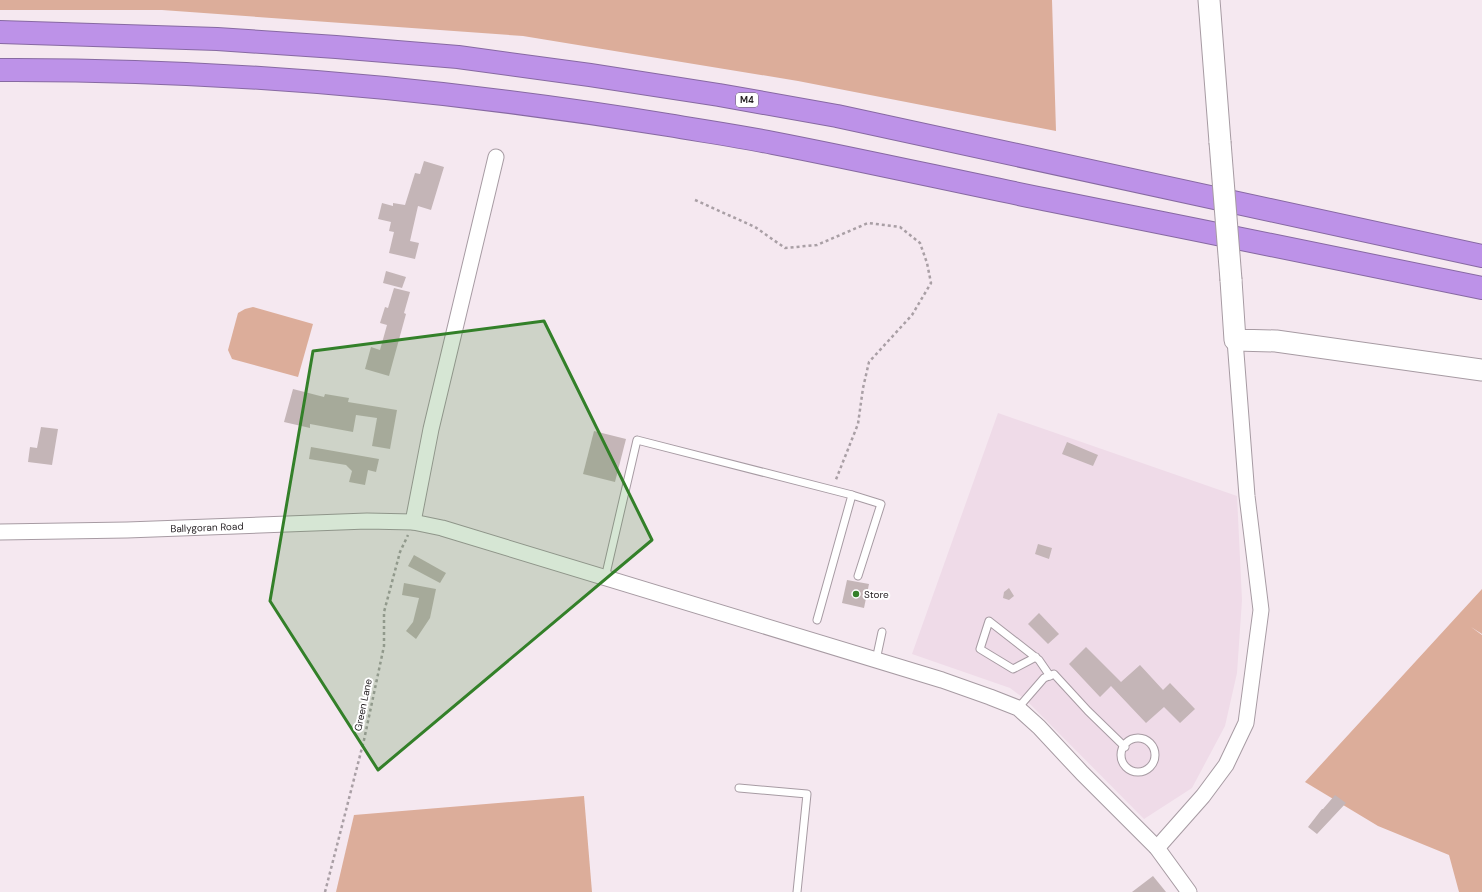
<svg xmlns="http://www.w3.org/2000/svg" width="1482" height="892" font-family="'DM Sans',sans-serif">
	<style>
		.built { fill: #efdbe8 }
		.green { fill: #dcad9a }
		.building { fill: #c4b5b7 }
		.lines { fill: none; stroke-linecap: round; stroke-linejoin: round }
		.service-casing { stroke: #a79ba3; stroke-width: 9 }
		.minor-casing { stroke: #a79ba3; stroke-width: 17 }
		.secondary-casing { stroke: #a79ba3; stroke-width: 23 }
		.motorway-casing { stroke: #8769a2; stroke-width: 24 }
		.path { stroke: #a99fa5; stroke-width: 2.5; stroke-dasharray: 3 3; stroke-linecap: butt }
		.service { stroke: #fff; stroke-width: 7 }
		.minor { stroke: #fff; stroke-width: 15 }
		.secondary { stroke: #fff; stroke-width: 21 }
		.motorway { stroke: #bd92e8; stroke-width: 22 }
		.secondary-bridge-casing { stroke: #a79ba3; stroke-width: 23; stroke-linecap: butt }
		.secondary-bridge { stroke: #fff; stroke-width: 21 }
		.marked { fill: #338029; fill-opacity: 0.2; stroke: #338029; stroke-width: 3; stroke-linejoin: round }
		.poi-dot { fill: #338029; stroke: #fff; stroke-width: 1.5 }
		.labels { text-anchor: middle; dominant-baseline: central; stroke-width: 4; stroke-linejoin: round; paint-order: stroke }
		.shield { fill: #fff; stroke: #656264; stroke-width: 1 }
		.shield-label { font-size: 9px; font-weight: bold; fill: #231e21 }
		.street-label { font-size: 10px; fill: #231e21; stroke: #fff }
		.poi-label { font-size: 10px; fill: #231e21; stroke: #fff; text-anchor: start }
	</style>
	<rect width="100%" height="100%" fill="#f5e8f0"/>
	<polygon class="built" points="998,413 1237,496 1242,600 1237,673 1225,726 1192,788 1144,819 1026,700 1010,688 912,654"/>
	<g class="green">
		<polygon points="0,0 1052,0 1056,131 798,81 523,36 162,10 0,10"/>
		<polygon points="253,307 313,324 298,377 232,359 228,350 238,313 245,309"/>
		<polygon points="1482,589 1482,634 1471,627 1482,635 1482,892 1459,892 1449,855 1378,826 1305,782"/>
		<polygon points="584,796 592,892 336,892 354,815"/>
	</g>
	<g class="building">
		<polygon points="424,161 444,167 431,210 418,206 410,241 419,243 415,259 389,253 394,232 389,231 391,222 378,219 382,203 393,206 393,203 405,205 415,173 420,174"/>
		<polygon points="386,271 406,277 402,288 383,283"/>
		<polygon points="394,288 410,292 404,313 406,314 389,376 365,369 371,347 380,350 387,325 380,323 385,307 388,308"/>
		<polygon points="293,389 324,397 325,394 349,398 348,402 397,410 390,449 372,446 377,418 356,415 353,432 310,424 310,428 284,422"/>
		<polygon points="41,427 58,429 52,465 28,462 30,447 37,448"/>
		<polygon points="594,431 626,439 615,482 583,474"/>
		<polygon points="1067,442 1098,455 1093,466 1062,454"/>
		<polygon points="311,447 379,459 376,472 368,470 365,485 349,482 352,471 346,465 309,459"/>
		<polygon points="1038,544 1052,548 1049,559 1035,554"/>
		<polygon points="414,555 446,573 440,583 408,566"/>
		<polygon points="847,580 869,584 864,608 842,603"/>
		<polygon points="404,583 436,589 430,618 416,639 406,631 413,622 419,598 402,595"/>
		<polygon points="1009,588 1014,596 1009,600 1003,598 1004,592"/>
		<polygon points="1039,613 1059,634 1048,644 1028,624"/>
		<polygon points="1086,647 1121,682 1140,665 1163,690 1170,683 1195,709 1180,723 1164,707 1146,723 1111,686 1100,697 1069,664"/>
		<polygon points="1335,795 1346,803 1317,834 1308,827 1322,809 1323,809"/>
		<polygon points="1153,876 1166,892 1132,892"/>
	</g>
	<g class="lines">
		<defs>
			<g id="service">
				<polyline points="852,495 881,504 858,576"/>
				<polyline points="605,578 637,440 852,495 817,620"/>
				<polyline points="1036,657 1013,669 980,649 989,621 1039,660 1050,676"/>
				<polyline points="876,660 882,632"/>
				<polyline points="1018,708 1044,678 1054,674 1088,711 1125,747"/>
				<circle cx="1138" cy="755" r="17"/>
				<polyline points="739,788 807,794 797,892"/>
			</g>
			<g id="minor">
				<polyline points="413,522 431,429 496,157"/>
				<path id="s1" d="M0,532L127,530L367,521L413,522L442,528L942,680L990,697L1018,708L1039,727L1082,773L1157,848L1189,892"/>
				<polyline points="1157,848 1203,796 1226,765 1246,723 1261,610 1247,496 1235,340"/>
			</g>
			<g id="secondary">
				<polyline points="1209,0 1220,142"/>
				<polyline points="1231,280 1235,340 1276,341 1482,370"/>
			</g>
			<g id="motorway">
				<polyline points="0,32 217,39 336,47 458,57 590,75 719,95 837,116 1482,256"/>
				<path d="M0,70C224,69 448,89 668,125C703,131 738,136 773,143C866,161 959,182 1053,201C1196,230 1339,258 1482,288"/>
			</g>
		</defs>
		<use href="#service" class="service-casing"/>
		<use href="#minor" class="minor-casing"/>
		<use href="#secondary" class="secondary-casing"/>
		<use href="#motorway" class="motorway-casing"/>
		<g class="path">
			<polyline points="695,200 755,227 785,248 817,245 868,223 900,227 920,243 927,263 931,283 912,315 869,362 863,388 858,424 835,482"/>
			<polyline points="325,892 364,740 384,646 384,612 400,552 408,535"/>
		</g>
		<use href="#service" class="service"/>
		<use href="#minor" class="minor"/>
		<use href="#secondary" class="secondary"/>
		<use href="#motorway" class="motorway"/>
		<defs>
			<polyline id="secondary-bridge" points="1220,142 1231,280"/>
		</defs>
		<use href="#secondary-bridge" class="secondary-bridge-casing"/>
		<use href="#secondary-bridge" class="secondary-bridge"/>
	</g>
	<path class="marked" d="M544,321L652,540L378,770L270,601L313,351Z"/>
	<circle class="poi-dot" cx="856" cy="594" r="4"/>
	<g class="labels">
		<rect class="shield" x="736" y="93" width="22" height="14" rx="3"/>
		<g class="shield-label">
			<text x="747" y="100">M4</text>
		</g>
		<g class="street-label">
			<text stroke="none"><textPath href="#s1" startOffset="207">Ballygoran Road</textPath></text>
			<text transform="translate(363 705) rotate(-78)">Green Lane</text>
		</g>
		<g class="poi-label">
			<text x="864" y="594">Store</text>
		</g>
	</g>
</svg>
